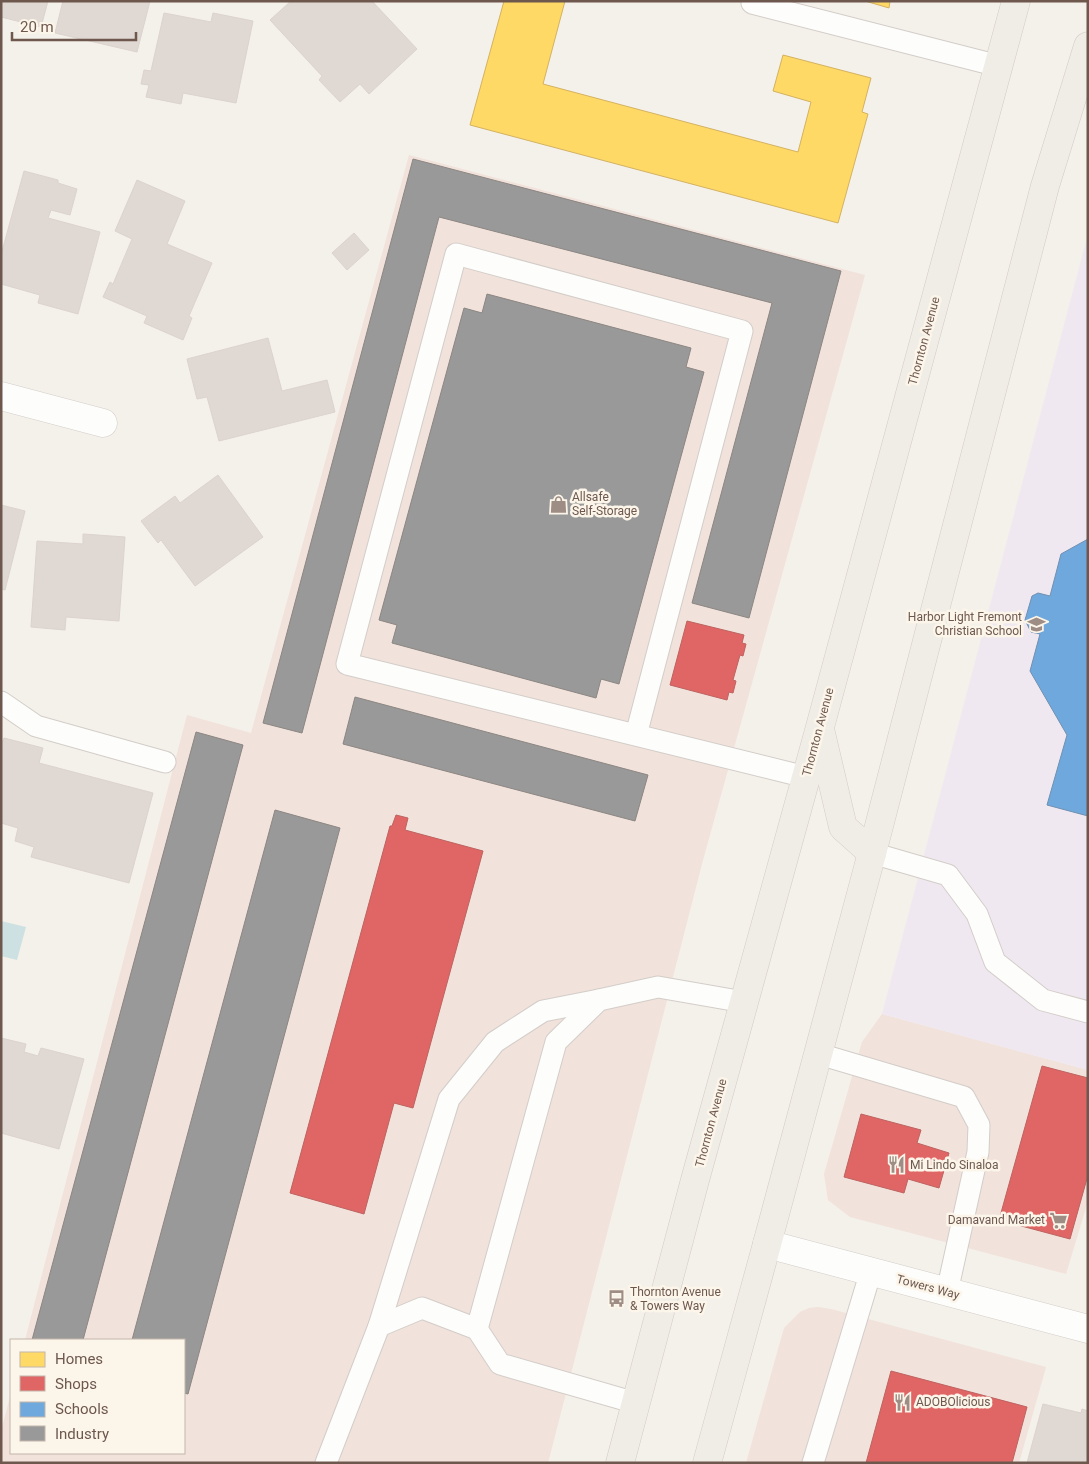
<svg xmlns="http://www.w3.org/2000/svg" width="1089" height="1464" font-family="Roboto,sans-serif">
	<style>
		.commercial { fill: #f1e2db }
		.education { fill: #f0e8f0 }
		.water { fill: #cde1e2 }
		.homes { fill: #ffd966; stroke: #d4b25f }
		.shops { fill: #e06666; stroke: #be625f }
		.schools { fill: #6fa8dc; stroke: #6f90b1 }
		.industry { fill: #999; stroke: #8c8682 }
		.building { fill: #e0d8d3; stroke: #dcd3cd }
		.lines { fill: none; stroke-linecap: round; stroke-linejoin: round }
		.lane-casing { stroke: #d3cdc8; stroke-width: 23 }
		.street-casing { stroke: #d3cdc8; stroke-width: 29 }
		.primary-casing { stroke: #d3cbc7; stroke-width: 29 }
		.lane { stroke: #fdfdfc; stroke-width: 21 }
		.street { stroke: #fdfdfc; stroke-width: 28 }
		.primary { stroke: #f0ece6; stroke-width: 28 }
		.labels { text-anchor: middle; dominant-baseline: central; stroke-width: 5; stroke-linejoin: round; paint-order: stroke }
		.street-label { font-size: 12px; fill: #6e584e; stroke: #fcf5ea }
		.poi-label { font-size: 12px; fill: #6e584e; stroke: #fcf5ea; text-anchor: start }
	</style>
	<rect width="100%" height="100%" fill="#f4f0ea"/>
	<g class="commercial">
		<polygon points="409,155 865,275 703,860 548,1463 1,1463 1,1431 11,1393 11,1453 184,1453 184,1340 25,1340 187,715 251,733"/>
		<polygon points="882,1014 1088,1070 1088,1201 1066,1274 850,1217 828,1200 824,1174 862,1042"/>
		<polygon points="818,1307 831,1309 1046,1367 1019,1463 746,1463 784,1328 800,1312 809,1308"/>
	</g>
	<polygon class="education" points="1088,234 1088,1070 882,1014"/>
	<polygon class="water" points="1,921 26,927 17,960 1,956"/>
	<g class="homes">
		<polygon points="504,1 565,1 543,84 798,152 811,102 773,91 783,55 871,78 862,112 868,114 838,223 470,125"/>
		<polygon points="865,1 890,1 889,8"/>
	</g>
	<g class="shops">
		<polygon points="687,621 744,635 742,643 746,644 743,656 740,655 733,680 736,681 733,693 729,692 727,700 670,685"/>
		<polygon points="396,815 408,818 405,830 483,851 413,1108 394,1103 364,1214 290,1193 390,826 392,826"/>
		<polygon points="1042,1066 1088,1078 1088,1175 1070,1239 999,1220"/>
		<polygon points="861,1114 921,1130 917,1143 949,1153 939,1188 908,1179 904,1193 844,1177"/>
		<polygon points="891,1371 1027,1407 1012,1463 866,1463"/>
	</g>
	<polygon class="schools" points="1088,539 1088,816 1047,805 1067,735 1030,671 1040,634 1031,632 1025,620 1032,596 1038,593 1050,596 1061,554"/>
	<g class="industry">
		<polygon points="413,159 841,271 749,618 692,603 772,303 439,217 302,733 263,723"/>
		<polygon points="487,294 691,348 686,367 704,372 619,684 601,679 596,698 392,643 397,625 379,620 464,308 482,313"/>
		<polygon points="355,697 648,775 635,821 343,744"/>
		<polygon points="196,732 243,745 83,1340 32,1340"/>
		<polygon points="275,810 340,828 188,1394 184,1393 184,1340 132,1340"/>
	</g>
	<g class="building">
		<polygon points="1,1 48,1 41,27 1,17"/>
		<polygon points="63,1 150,1 137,52 55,33"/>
		<polygon points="291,1 372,1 417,49 369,94 360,84 340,102 319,80 322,76 270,20"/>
		<polygon points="164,13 211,22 213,13 253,21 236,103 183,93 181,104 146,97 149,85 141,84 144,70 151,71"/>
		<polygon points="24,171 58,180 58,183 77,189 70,215 51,210 48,218 100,232 78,314 38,303 40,295 1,284 1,255"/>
		<polygon points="137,180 185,201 167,244 212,263 189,316 192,318 183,340 144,323 147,316 103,297 110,282 113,284 132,239 115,231"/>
		<polygon points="354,233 369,250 347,270 332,253"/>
		<polygon points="268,338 282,391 327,380 335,412 219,441 207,397 197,399 187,359"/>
		<polygon points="218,475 263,537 195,586 161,540 158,543 141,521 175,496 180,503"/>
		<polygon points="1,505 25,511 5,590 1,589"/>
		<polygon points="83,534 125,537 119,621 66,617 65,630 31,627 37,541 83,544"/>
		<polygon points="4,738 43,748 39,763 153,793 129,883 31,857 34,847 15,841 18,828 1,823 1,741 3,741"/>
		<polygon points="1,1038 26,1044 24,1052 38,1056 41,1048 84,1059 59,1149 1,1133"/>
		<polygon points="1043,1404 1081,1413 1082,1409 1088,1411 1088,1463 1027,1463"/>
	</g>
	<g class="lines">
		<defs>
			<g id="lane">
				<polyline points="752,3 999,66"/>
				<polyline points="1,702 36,726 165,762"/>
				<polyline points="636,735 742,331 456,254 347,664 806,777"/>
				<polyline points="872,853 948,875 977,914 995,962 1043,1000 1088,1012"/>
				<polyline points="819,1054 964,1097 979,1125 978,1152 947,1292"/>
				<polyline points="379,1326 449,1099 495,1042 543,1011 599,1000"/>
				<polyline points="636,1403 500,1364 477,1329 556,1042 599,1000 658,987 744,1002"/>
				<polyline points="326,1463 379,1326 422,1308 477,1329"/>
				<polyline points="813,1463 871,1271"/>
			</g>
			<g id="street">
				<polyline points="1,396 103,423"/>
				<polyline points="767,1244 1088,1329"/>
			</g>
			<g id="primary">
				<polyline points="820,729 843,827 872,853"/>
				<polyline points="620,1463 695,1180 820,727 1016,1"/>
				<polyline points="707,1463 767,1244 872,853 1045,186 1088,46"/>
			</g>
		</defs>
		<use href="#lane" class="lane-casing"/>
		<use href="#street" class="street-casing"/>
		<use href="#primary" class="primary-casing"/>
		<use href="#lane" class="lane"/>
		<use href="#street" class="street"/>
		<use href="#primary" class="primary"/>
	</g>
	<defs>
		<symbol id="shop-bare" viewBox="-9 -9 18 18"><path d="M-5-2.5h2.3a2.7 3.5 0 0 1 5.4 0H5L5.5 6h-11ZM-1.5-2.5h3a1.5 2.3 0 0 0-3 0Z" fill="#9d8d85" stroke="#fcf5ea" stroke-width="2.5" paint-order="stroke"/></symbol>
		<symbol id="school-bare" viewBox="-9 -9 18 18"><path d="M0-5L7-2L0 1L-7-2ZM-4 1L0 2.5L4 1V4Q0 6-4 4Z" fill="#9d8d85" stroke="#fcf5ea" stroke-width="2.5" paint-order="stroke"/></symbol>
		<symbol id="restaurant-bare" viewBox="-9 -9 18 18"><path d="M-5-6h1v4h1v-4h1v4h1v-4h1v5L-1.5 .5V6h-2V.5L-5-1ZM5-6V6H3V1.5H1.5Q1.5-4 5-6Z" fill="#9d8d85" stroke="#fcf5ea" stroke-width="2.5" paint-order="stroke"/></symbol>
		<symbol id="supermarket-bare" viewBox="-9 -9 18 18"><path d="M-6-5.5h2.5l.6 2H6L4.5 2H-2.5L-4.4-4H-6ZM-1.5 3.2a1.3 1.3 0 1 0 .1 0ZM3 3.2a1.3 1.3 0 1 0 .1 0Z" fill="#9d8d85" stroke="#fcf5ea" stroke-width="2.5" paint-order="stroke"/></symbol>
		<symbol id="bus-bare" viewBox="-9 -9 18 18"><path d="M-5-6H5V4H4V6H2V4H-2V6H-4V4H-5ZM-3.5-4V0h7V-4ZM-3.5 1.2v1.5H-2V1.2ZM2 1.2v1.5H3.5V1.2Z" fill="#9d8d85" stroke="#fcf5ea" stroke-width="2.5" paint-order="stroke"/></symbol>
	</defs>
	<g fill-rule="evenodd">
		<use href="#shop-bare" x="546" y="492" width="25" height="25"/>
		<use href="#school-bare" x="1024" y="612" width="25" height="25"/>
		<use href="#restaurant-bare" x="884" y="1152" width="25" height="25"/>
		<use href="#supermarket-bare" x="1046" y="1208" width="25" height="25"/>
		<use href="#bus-bare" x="604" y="1286" width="25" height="25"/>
		<use href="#restaurant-bare" x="890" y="1390" width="25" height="25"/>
	</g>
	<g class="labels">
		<g class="street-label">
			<text transform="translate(924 341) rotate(-75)">Thornton Avenue</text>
			<text transform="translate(818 732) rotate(-75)">Thornton Avenue</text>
			<text transform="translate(711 1123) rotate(-75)">Thornton Avenue</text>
			<text transform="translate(928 1287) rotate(15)">Towers Way</text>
		</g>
		<g class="poi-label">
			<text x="572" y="497">Allsafe<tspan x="572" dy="14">Self-Storage</tspan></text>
			<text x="1022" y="617" text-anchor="end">Harbor Light Fremont<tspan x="1022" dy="14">Christian School</tspan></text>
			<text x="910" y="1165">Mi Lindo Sinaloa</text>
			<text x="1045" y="1220" text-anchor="end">Damavand Market</text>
			<text x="630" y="1292">Thornton Avenue<tspan x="630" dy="14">&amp; Towers Way</tspan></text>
			<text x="916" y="1402">ADOBOlicious</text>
		</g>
	</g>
	<rect width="1089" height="1464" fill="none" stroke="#6e584e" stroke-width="5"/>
	<rect x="10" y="1339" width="175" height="115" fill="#fcf5ea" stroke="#c3b6ac"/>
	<rect x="20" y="1352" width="25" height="15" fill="#ffd966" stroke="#c3b6ac"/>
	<text x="55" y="1364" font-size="15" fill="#6e584e">Homes</text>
	<rect x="20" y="1376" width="25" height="15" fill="#e06666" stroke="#c3b6ac"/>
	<text x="55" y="1389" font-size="15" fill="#6e584e">Shops</text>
	<rect x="20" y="1402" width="25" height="15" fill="#6fa8dc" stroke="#c3b6ac"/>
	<text x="55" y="1414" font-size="15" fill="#6e584e">Schools</text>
	<rect x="20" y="1426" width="25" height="15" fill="#999999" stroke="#c3b6ac"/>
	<text x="55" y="1439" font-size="15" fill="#6e584e">Industry</text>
	<path d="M12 32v8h124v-8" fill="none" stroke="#6e584e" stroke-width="2.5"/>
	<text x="20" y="32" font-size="15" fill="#6e584e" stroke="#fcf5ea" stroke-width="4" paint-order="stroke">20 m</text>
</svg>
